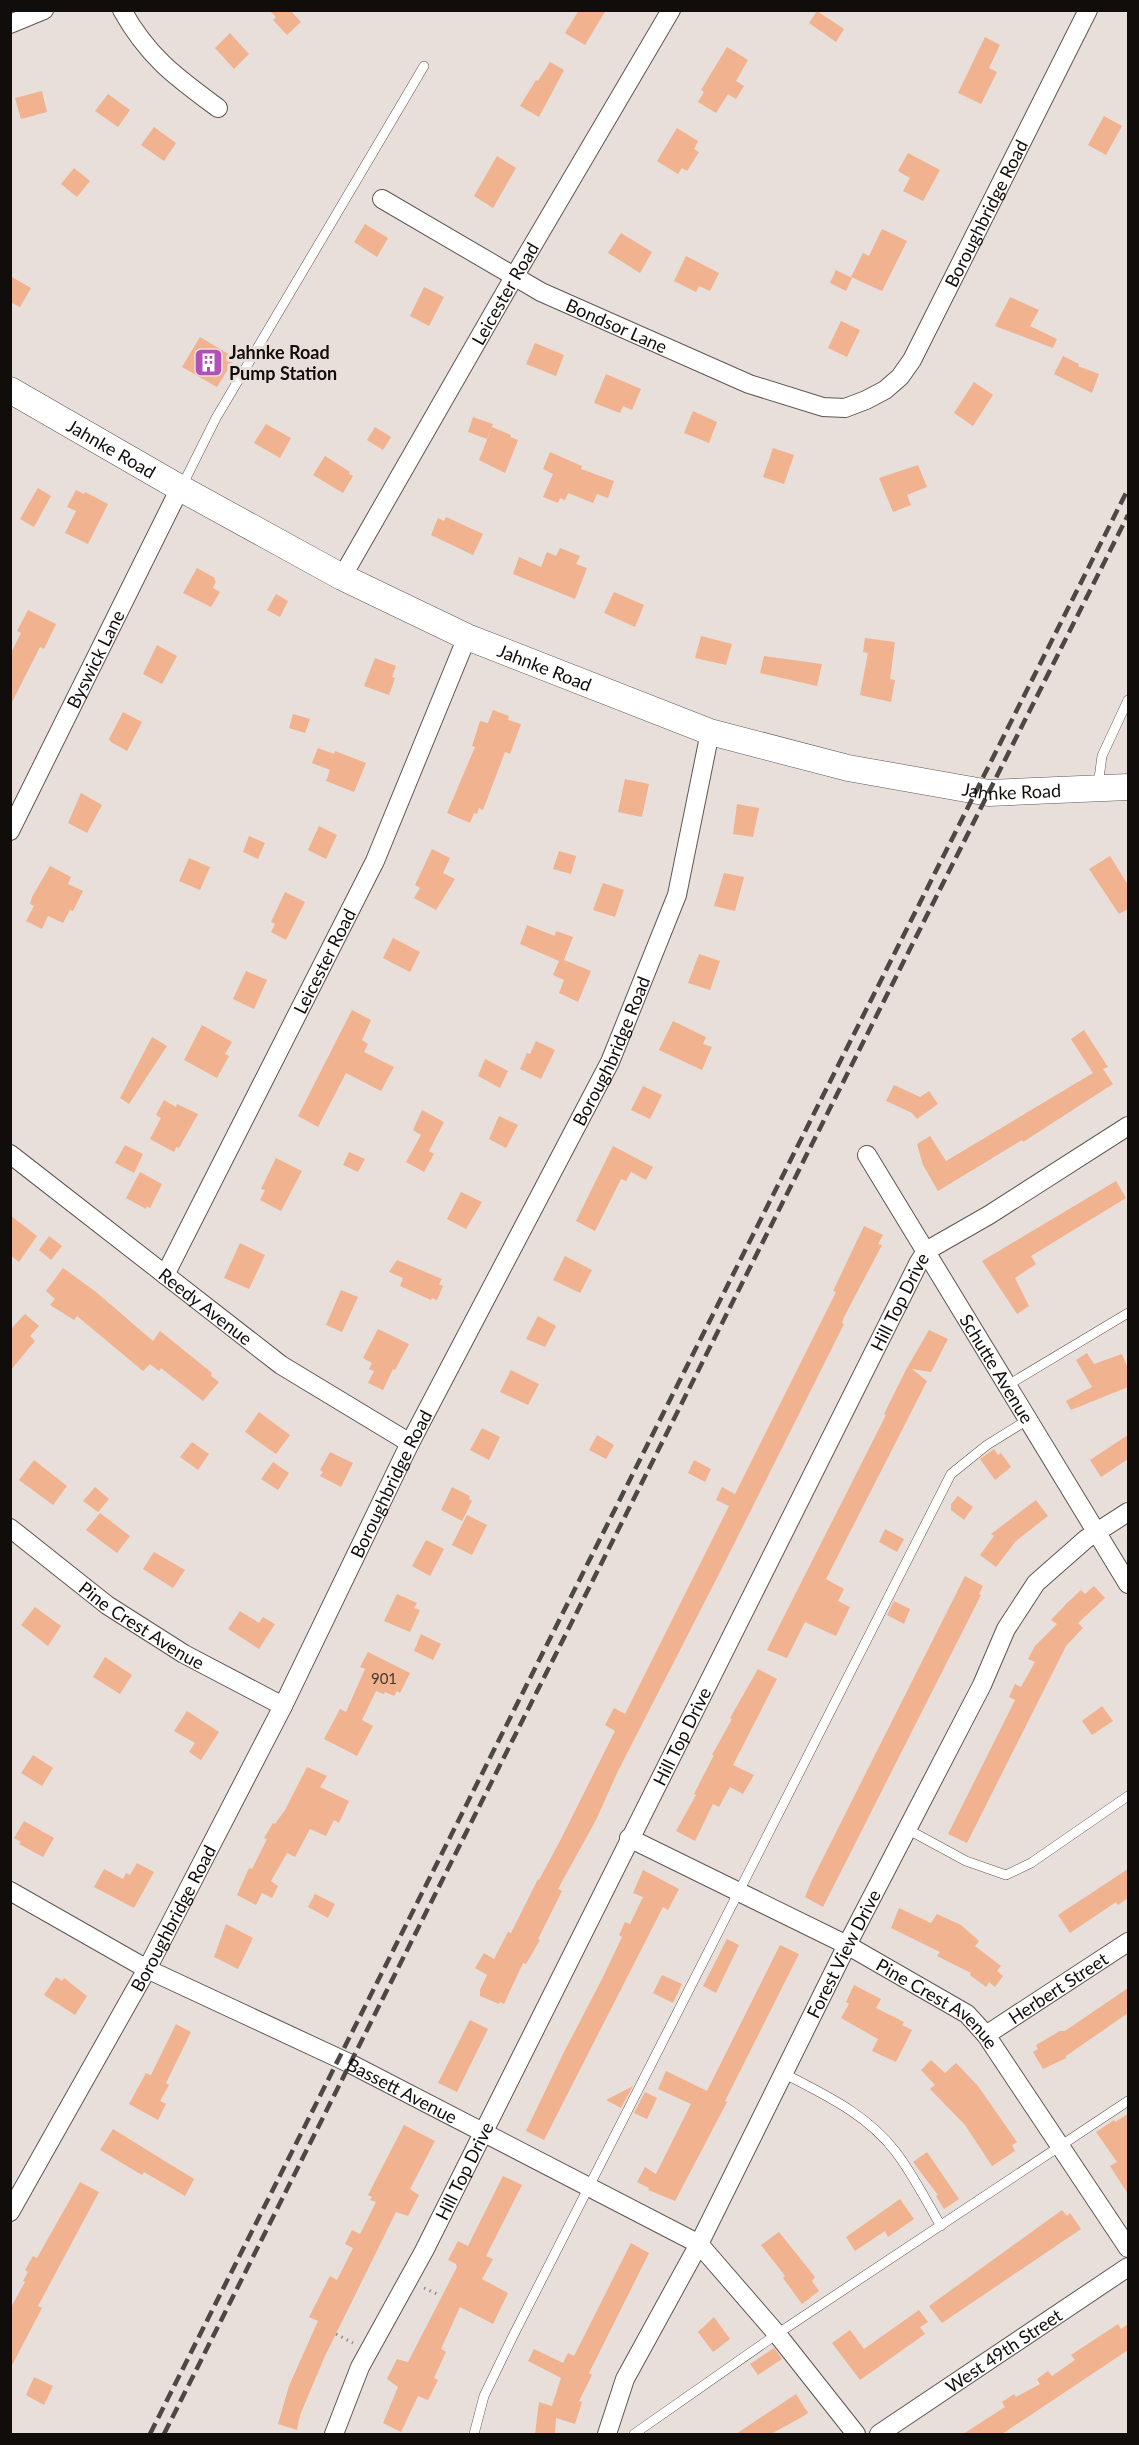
<svg xmlns="http://www.w3.org/2000/svg" width="1139" height="2445" font-family="Lato,sans-serif">
	<style>
		.building { fill: #f0b28f }
		.lines { fill: none; stroke-linecap: round; stroke-linejoin: round }
		.service-casing { stroke: #5f5753; stroke-width: 10 }
		.minor-casing { stroke: #5f5753; stroke-width: 20 }
		.secondary-casing { stroke: #5f5753; stroke-width: 27 }
		.path { stroke: #938c88; stroke-width: 3; stroke-dasharray: 1.5 4.5; stroke-linecap: butt }
		.service { stroke: #fff; stroke-width: 9 }
		.minor { stroke: #fff; stroke-width: 18 }
		.secondary { stroke: #fff; stroke-width: 26 }
		.rail { stroke: #4d4845; stroke-width: 4.5; stroke-dasharray: 12 6; stroke-linecap: butt }
		.labels { text-anchor: middle; dominant-baseline: central; stroke-width: 6; stroke-linejoin: round; paint-order: stroke }
		.number-label { font-size: 15px; fill: #48362c }
		.street-label { font-size: 18px; fill: #100d0b; stroke: #e9dfda }
		.poi-label { font-size: 18px; font-weight: bold; fill: #100d0b; stroke: #e9dfda; text-anchor: start }
	</style>
	<rect width="100%" height="100%" fill="#e9dfda"/>
	<g class="building">
		<polygon points="269,10 290,10 301,22 287,35 273,20 276,17"/>
		<polygon points="579,10 606,10 585,45 565,33"/>
		<polygon points="817,11 844,29 836,42 809,23"/>
		<polygon points="230,33 249,54 234,69 215,48"/>
		<polygon points="985,37 1000,45 989,68 997,72 981,104 958,93"/>
		<polygon points="727,47 748,60 736,81 744,86 736,99 728,94 716,113 698,102 704,92 701,90"/>
		<polygon points="550,62 564,70 539,117 520,106 536,80 538,81"/>
		<polygon points="42,91 47,112 21,119 15,98"/>
		<polygon points="108,94 130,110 118,127 95,111"/>
		<polygon points="1104,116 1122,126 1106,155 1088,145"/>
		<polygon points="154,127 176,143 164,161 141,145"/>
		<polygon points="677,128 698,141 694,149 699,152 687,171 682,168 678,174 657,161"/>
		<polygon points="908,153 940,170 923,201 903,191 910,178 898,171"/>
		<polygon points="497,156 516,168 493,208 474,196"/>
		<polygon points="74,168 90,181 77,197 61,184"/>
		<polygon points="365,224 388,238 377,257 354,242"/>
		<polygon points="882,229 907,241 882,291 851,277 863,253 869,256"/>
		<polygon points="621,233 652,252 640,273 608,253"/>
		<polygon points="686,256 719,273 710,291 699,286 696,292 674,281"/>
		<polygon points="836,270 852,278 846,291 830,283"/>
		<polygon points="10,276 31,288 20,307 10,302"/>
		<polygon points="424,287 444,297 429,326 410,316"/>
		<polygon points="1010,297 1039,310 1030,326 1057,339 1053,348 995,326"/>
		<polygon points="841,321 860,330 847,357 828,348"/>
		<polygon points="200,337 235,358 217,387 182,367"/>
		<polygon points="535,343 564,355 556,376 526,364"/>
		<polygon points="1063,356 1079,364 1078,366 1099,374 1092,393 1054,374"/>
		<polygon points="606,374 641,389 632,410 623,406 620,413 594,403"/>
		<polygon points="974,382 993,395 973,426 954,413"/>
		<polygon points="693,411 717,422 709,443 684,433"/>
		<polygon points="473,417 493,424 487,439 468,432"/>
		<polygon points="266,424 291,438 280,458 254,443"/>
		<polygon points="375,427 391,437 383,450 367,440"/>
		<polygon points="492,427 511,435 510,437 518,440 505,473 479,460"/>
		<polygon points="773,448 794,455 784,484 763,477"/>
		<polygon points="550,452 582,466 581,469 614,481 608,498 597,494 593,503 568,493 565,500 560,498 558,503 543,497 553,474 543,469"/>
		<polygon points="325,456 350,472 349,474 353,476 343,493 313,475"/>
		<polygon points="918,465 927,487 907,495 911,505 893,512 879,478"/>
		<polygon points="38,488 51,496 34,527 20,519"/>
		<polygon points="76,490 84,494 85,492 108,504 88,544 65,533 76,511 67,507"/>
		<polygon points="446,517 483,534 473,555 431,535 438,518 444,521"/>
		<polygon points="560,548 580,556 576,564 587,568 575,599 513,574 519,557 541,567 547,552 556,556"/>
		<polygon points="197,568 215,578 214,580 216,581 213,588 220,592 211,607 183,593"/>
		<polygon points="614,592 644,605 635,627 604,613"/>
		<polygon points="276,594 288,601 280,617 267,610"/>
		<polygon points="28,610 56,624 44,649 40,647 10,706 10,655 21,633 17,631"/>
		<polygon points="701,636 732,644 726,665 695,658"/>
		<polygon points="865,638 895,642 890,679 895,680 891,702 860,695 868,653 863,652"/>
		<polygon points="157,645 177,656 162,684 143,674"/>
		<polygon points="764,656 822,664 817,686 760,673"/>
		<polygon points="375,658 396,666 392,677 395,678 389,695 364,686"/>
		<polygon points="493,710 509,716 508,720 521,724 510,754 505,752 483,810 479,808 477,814 474,813 470,823 447,813 475,747 472,746 480,721 488,723"/>
		<polygon points="123,712 142,722 127,751 111,742 109,739"/>
		<polygon points="293,714 310,719 305,733 289,728"/>
		<polygon points="318,748 334,754 335,751 366,763 354,792 326,781 330,770 312,763"/>
		<polygon points="625,779 649,784 642,817 618,812"/>
		<polygon points="81,793 102,805 87,833 68,823"/>
		<polygon points="737,804 759,808 753,837 733,834"/>
		<polygon points="319,826 337,835 326,859 308,850"/>
		<polygon points="249,836 265,843 258,859 243,852"/>
		<polygon points="432,849 450,858 443,873 455,879 436,910 414,898 420,888 415,885"/>
		<polygon points="559,851 576,856 571,874 553,869"/>
		<polygon points="1110,856 1128,885 1128,909 1119,914 1089,869"/>
		<polygon points="189,858 210,867 200,890 179,881"/>
		<polygon points="50,866 71,877 68,884 83,891 73,911 70,910 63,923 48,916 42,929 26,921 34,906 30,904 32,897"/>
		<polygon points="724,873 744,877 735,911 714,906"/>
		<polygon points="603,883 624,890 615,917 593,910"/>
		<polygon points="285,892 305,902 286,940 271,932 275,924 271,922"/>
		<polygon points="527,925 555,936 556,931 573,937 564,960 591,971 578,1002 559,993 564,980 553,975 559,961 520,944"/>
		<polygon points="393,938 420,952 410,972 383,958"/>
		<polygon points="699,954 720,961 710,990 688,983"/>
		<polygon points="246,971 267,980 254,1009 233,999"/>
		<polygon points="352,1010 371,1020 362,1040 368,1044 364,1052 394,1067 381,1091 346,1073 318,1127 298,1116"/>
		<polygon points="673,1021 706,1037 703,1044 712,1047 702,1070 659,1050"/>
		<polygon points="202,1025 232,1042 225,1054 229,1056 217,1078 184,1060"/>
		<polygon points="1084,1030 1108,1067 1103,1069 1113,1084 1023,1142 1022,1140 938,1191 923,1165 917,1144 930,1136 946,1161 1093,1073 1071,1039"/>
		<polygon points="152,1037 167,1046 129,1104 120,1098"/>
		<polygon points="536,1041 555,1050 541,1079 520,1069 527,1053 530,1054"/>
		<polygon points="485,1059 508,1071 500,1088 478,1076"/>
		<polygon points="894,1085 920,1097 929,1091 938,1104 917,1119 912,1113 886,1101"/>
		<polygon points="643,1086 662,1095 650,1119 631,1110"/>
		<polygon points="164,1100 176,1107 177,1104 198,1114 179,1148 176,1147 174,1152 150,1139 161,1118 156,1115"/>
		<polygon points="422,1110 444,1122 429,1151 434,1154 424,1172 406,1162 421,1135 413,1130"/>
		<polygon points="499,1116 518,1125 506,1148 489,1139"/>
		<polygon points="125,1145 143,1154 134,1173 115,1163"/>
		<polygon points="613,1146 653,1167 646,1180 631,1172 626,1181 621,1179 595,1231 576,1221"/>
		<polygon points="349,1152 365,1159 358,1172 343,1165"/>
		<polygon points="276,1158 302,1171 281,1211 260,1200 265,1190 261,1189"/>
		<polygon points="140,1172 162,1184 150,1208 147,1206 146,1209 126,1198"/>
		<polygon points="1116,1181 1126,1198 1031,1256 1036,1264 1015,1278 1029,1306 1017,1314 982,1261"/>
		<polygon points="461,1192 482,1202 466,1229 447,1219"/>
		<polygon points="10,1215 37,1236 19,1262 10,1255"/>
		<polygon points="864,1226 883,1235 878,1244 882,1245 844,1317 842,1323 844,1324 720,1572 618,1771 596,1820 558,1889 562,1891 538,1939 540,1940 526,1964 523,1963 504,2004 500,2002 499,2004 480,1996 480,1990 487,1975 475,1968 484,1953 494,1959 508,1932 511,1933 538,1879 539,1880 561,1839 615,1731 605,1725 614,1708 625,1714 729,1506 716,1500 722,1487 735,1494 836,1292 833,1291"/>
		<polygon points="49,1236 62,1246 51,1260 39,1250"/>
		<polygon points="240,1243 265,1255 249,1289 224,1278"/>
		<polygon points="565,1256 592,1270 580,1293 553,1280"/>
		<polygon points="397,1260 442,1279 439,1284 443,1286 437,1300 432,1298 431,1300 400,1286 403,1278 389,1272"/>
		<polygon points="63,1268 96,1292 153,1341 160,1331 212,1373 211,1376 219,1382 203,1401 161,1368 159,1371 150,1364 143,1371 77,1316 74,1320 50,1305 55,1299 46,1291"/>
		<polygon points="341,1290 358,1297 342,1332 326,1325"/>
		<polygon points="25,1314 39,1326 30,1336 35,1341 10,1371 10,1330"/>
		<polygon points="538,1316 556,1326 545,1347 526,1339"/>
		<polygon points="378,1329 409,1344 395,1370 393,1369 383,1390 368,1383 374,1371 369,1369 372,1363 363,1358"/>
		<polygon points="929,1330 948,1339 931,1372 912,1369 927,1381 926,1383 826,1579 844,1589 838,1601 850,1607 836,1636 805,1622 787,1658 767,1650 886,1415 884,1414 907,1368"/>
		<polygon points="1087,1353 1094,1364 1122,1354 1128,1369 1128,1387 1071,1410 1066,1401 1092,1387 1076,1360"/>
		<polygon points="511,1370 539,1384 528,1405 500,1392"/>
		<polygon points="259,1412 290,1435 276,1454 245,1432"/>
		<polygon points="482,1428 500,1437 489,1460 470,1450"/>
		<polygon points="597,1435 614,1445 606,1459 589,1450"/>
		<polygon points="1128,1435 1128,1459 1101,1477 1090,1460"/>
		<polygon points="192,1442 209,1454 198,1470 180,1457"/>
		<polygon points="994,1449 998,1455 1001,1453 1011,1467 995,1480 980,1459"/>
		<polygon points="330,1452 353,1463 341,1487 320,1476 323,1472 320,1470"/>
		<polygon points="34,1460 67,1486 53,1505 19,1480"/>
		<polygon points="694,1460 711,1469 705,1482 688,1473"/>
		<polygon points="273,1462 289,1473 278,1490 261,1479"/>
		<polygon points="95,1487 109,1499 98,1512 83,1501"/>
		<polygon points="452,1487 470,1496 469,1499 472,1501 462,1521 441,1510"/>
		<polygon points="958,1496 973,1507 964,1520 951,1510 951,1504"/>
		<polygon points="1036,1500 1048,1516 1016,1541 996,1567 980,1555 994,1536 991,1534"/>
		<polygon points="100,1513 130,1536 117,1553 86,1530"/>
		<polygon points="467,1515 487,1525 472,1555 452,1545"/>
		<polygon points="885,1529 904,1539 897,1552 879,1542"/>
		<polygon points="426,1540 444,1549 430,1576 412,1566"/>
		<polygon points="154,1552 185,1570 173,1588 143,1569"/>
		<polygon points="965,1576 983,1586 979,1594 981,1595 823,1907 805,1897 811,1882"/>
		<polygon points="1094,1586 1105,1598 1078,1623 1083,1628 1066,1646 967,1843 948,1834 1015,1700 1009,1697 1015,1684 1021,1687 1035,1662 1028,1659 1035,1646 1057,1624 1051,1620 1067,1603 1081,1590 1085,1594"/>
		<polygon points="397,1594 417,1603 414,1608 420,1610 410,1632 384,1621"/>
		<polygon points="894,1601 910,1609 904,1624 887,1615"/>
		<polygon points="35,1607 61,1626 48,1646 21,1625"/>
		<polygon points="240,1611 259,1623 263,1617 275,1624 259,1649 228,1629"/>
		<polygon points="421,1634 441,1644 433,1660 414,1651"/>
		<polygon points="368,1652 410,1673 400,1693 397,1691 394,1696 385,1692 384,1694 376,1691 362,1720 373,1726 357,1756 324,1739 340,1709 346,1712 365,1669 360,1667"/>
		<polygon points="105,1657 132,1675 120,1694 93,1677"/>
		<polygon points="758,1669 777,1679 733,1765 754,1775 743,1794 730,1787 719,1807 713,1804 695,1841 676,1831 696,1795 694,1794 714,1755 712,1755 732,1719 730,1718"/>
		<polygon points="1102,1706 1113,1721 1092,1735 1082,1721"/>
		<polygon points="187,1711 219,1732 201,1760 189,1752 195,1743 174,1731"/>
		<polygon points="33,1755 53,1768 42,1786 21,1773"/>
		<polygon points="307,1767 327,1776 320,1787 349,1801 339,1823 334,1820 326,1836 310,1829 295,1857 287,1853 271,1881 278,1886 272,1898 262,1893 256,1905 237,1895 249,1868 252,1869 267,1839 264,1838 273,1823 275,1824 285,1810"/>
		<polygon points="24,1821 54,1838 43,1857 19,1844 21,1842 14,1838"/>
		<polygon points="137,1863 154,1872 134,1908 94,1887 104,1869 123,1879 126,1873 130,1875"/>
		<polygon points="1128,1869 1128,1898 1118,1905 1116,1902 1070,1933 1058,1915"/>
		<polygon points="643,1870 679,1889 668,1910 663,1907 544,2140 526,2131 563,2054 602,1979 622,1937 619,1935 625,1922 630,1924 643,1897 633,1893"/>
		<polygon points="315,1894 335,1904 328,1918 308,1907"/>
		<polygon points="899,1908 931,1923 937,1914 961,1925 979,1941 975,1946 1001,1966 997,1971 1003,1976 995,1987 989,1982 986,1987 970,1975 971,1973 937,1956 940,1952 891,1928"/>
		<polygon points="226,1924 253,1938 238,1969 214,1957"/>
		<polygon points="727,1939 739,1945 716,1993 703,1986"/>
		<polygon points="780,1945 799,1954 725,2101 727,2102 675,2201 648,2190 649,2188 637,2182 645,2167 656,2174 691,2104 658,2089 666,2071 707,2091"/>
		<polygon points="662,1975 682,1984 673,2003 653,1993"/>
		<polygon points="56,1977 62,1981 64,1978 87,1996 75,2015 44,1995"/>
		<polygon points="854,1985 881,1999 876,2008 904,2022 902,2025 912,2030 896,2062 872,2051 878,2039 841,2018 849,2004 846,2002"/>
		<polygon points="1128,1988 1128,2013 1066,2056 1066,2058 1043,2069 1033,2052 1038,2049 1036,2045 1060,2031 1065,2031"/>
		<polygon points="470,2020 488,2029 457,2092 438,2083"/>
		<polygon points="176,2024 191,2032 166,2083 169,2085 160,2101 166,2104 158,2120 129,2104 146,2073 151,2075"/>
		<polygon points="931,2060 945,2073 956,2063 978,2086 1017,2142 1012,2145 1015,2151 992,2166 965,2125 930,2089 935,2085 921,2070"/>
		<polygon points="633,2086 621,2108 606,2100"/>
		<polygon points="645,2092 657,2098 647,2119 634,2113"/>
		<polygon points="1128,2114 1128,2194 1110,2166 1117,2162 1096,2132 1114,2120 1115,2122"/>
		<polygon points="404,2125 435,2141 410,2189 419,2195 408,2216 396,2212 325,2356 300,2415 297,2430 278,2424 289,2386 318,2321 309,2317 330,2276 337,2280 353,2248 345,2244 352,2230 360,2234 376,2202 370,2200 372,2197 368,2195"/>
		<polygon points="113,2129 194,2179 185,2196 144,2172 142,2175 100,2150"/>
		<polygon points="927,2152 959,2199 944,2209 936,2196 938,2195 913,2162"/>
		<polygon points="503,2176 522,2185 486,2256 493,2259 482,2279 508,2293 493,2324 460,2307 441,2349 446,2352 434,2378 438,2380 428,2400 418,2396 401,2432 383,2423 398,2387 387,2379 397,2359 408,2362 457,2267 456,2264 448,2260 458,2241 468,2246"/>
		<polygon points="80,2182 99,2192 38,2306 42,2308 10,2369 10,2309 25,2282 23,2281 28,2272 25,2270 33,2256 37,2258"/>
		<polygon points="900,2199 914,2219 888,2237 885,2231 855,2251 846,2237"/>
		<polygon points="1062,2210 1067,2216 1070,2213 1081,2229 942,2323 929,2306"/>
		<polygon points="779,2232 815,2277 812,2281 819,2291 802,2304 783,2278 785,2276 761,2245"/>
		<polygon points="631,2243 649,2253 589,2373 592,2375 579,2401 582,2402 575,2424 556,2418 555,2434 535,2434 539,2402 552,2406 561,2378 528,2361 534,2349 563,2363 568,2353 574,2356"/>
		<polygon points="919,2310 928,2322 920,2327 925,2334 860,2380 832,2343 850,2330 864,2349"/>
		<polygon points="714,2317 730,2339 713,2352 698,2332"/>
		<polygon points="1118,2324 1121,2329 1128,2324 1128,2350 1002,2434 963,2434 1005,2407 1002,2402 1014,2394 1016,2397 1040,2384 1037,2379 1048,2371 1052,2376 1075,2360 1071,2355"/>
		<polygon points="774,2348 782,2359 758,2375 750,2364"/>
		<polygon points="34,2377 53,2386 44,2405 26,2395"/>
		<polygon points="796,2394 808,2413 802,2417 771,2434 736,2434"/>
	</g>
	<g class="lines">
		<defs>
			<g id="service">
				<polyline points="182,486 216,418 424,66"/>
				<polyline points="1098,786 1102,756 1128,700"/>
				<polyline points="1008,1385 1128,1313"/>
				<polyline points="907,1829 966,1861 1006,1875 1031,1863 1128,1796"/>
				<path d="M783,2073C823,2094 867,2114 895,2151C913,2174 926,2201 941,2226"/>
				<polyline points="474,2434 484,2396 512,2338 951,1474 987,1445 1029,1419"/>
				<polyline points="634,2434 777,2334 1128,2101"/>
			</g>
			<g id="minor">
				<path d="M122,10C148,57 176,77 218,108"/>
				<polyline points="10,24 44,10"/>
				<path id="s1" d="M382,199L541,292L749,384L823,407L845,408L866,400L885,390L900,377L912,360L1088,10"/>
				<path id="s2" d="M342,577L514,277L671,10"/>
				<path id="s3" d="M10,831L180,488"/>
				<path id="s4" d="M10,1154L281,1365L410,1443"/>
				<path id="s5" d="M867,1155L1128,1584"/>
				<path id="s6" d="M165,1275L375,861L467,637"/>
				<path id="s7" d="M10,1528L107,1605L184,1654L283,1706"/>
				<path id="s8" d="M629,1838L847,1945L967,2014L986,2035L1128,2248"/>
				<path id="s9" d="M10,1891L147,1969L351,2064L699,2244L777,2334L856,2434"/>
				<path id="s10" d="M986,2035L1128,1942"/>
				<path id="s11" d="M10,2212L147,1969L283,1706L410,1443L610,1062L677,895L710,732"/>
				<path id="s12" d="M334,2434L360,2367L424,2251L919,1262L926,1251L989,1215L1128,1126"/>
				<path id="s13" d="M607,2434L625,2379L699,2244L847,1945L982,1685L1006,1629L1036,1583L1086,1539L1128,1512"/>
				<path id="s14" d="M879,2434L1128,2267"/>
			</g>
			<g id="secondary">
				<path id="s15" d="M10,390L180,488L342,577L467,637L710,732L848,768L989,793L1128,787"/>
			</g>
		</defs>
		<use href="#service" class="service-casing"/>
		<use href="#minor" class="minor-casing"/>
		<use href="#secondary" class="secondary-casing"/>
		<g class="path">
			<polyline points="424,2288 439,2295"/>
			<polyline points="336,2334 353,2343"/>
		</g>
		<use href="#service" class="service"/>
		<use href="#minor" class="minor"/>
		<use href="#secondary" class="secondary"/>
		<g class="rail">
			<polyline points="150,2434 1128,489"/>
			<polyline points="164,2434 1128,515"/>
		</g>
	</g>
	<defs>
		<symbol id="building-square" viewBox="-11 -11 22 22"><rect x="-9" y="-9" width="18" height="18" rx="4" fill="#b050b8" stroke="#e9dfda"/><path d="M-4-6H4V6H1V3H-1V6H-4ZM-2.5-4.3h1.7v1.8h-1.7ZM.8-4.3h1.7v1.8H.8ZM-2.5-1h1.7V.8h-1.7ZM.8-1h1.7V.8H.8Z" fill="#fff"/></symbol>
	</defs>
	<g fill-rule="evenodd">
		<use href="#building-square" x="192" y="346" width="33" height="33"/>
	</g>
	<g class="labels">
		<g class="number-label">
			<text x="384" y="1678">901</text>
		</g>
		<g class="street-label">
			<text stroke="none"><textPath href="#s1" startOffset="760">Boroughbridge Road</textPath></text>
			<text stroke="none"><textPath href="#s2" startOffset="327">Leicester Road</textPath></text>
			<text stroke="none"><textPath href="#s1" startOffset="267">Bondsor Lane</textPath></text>
			<text stroke="none"><textPath href="#s15" startOffset="117">Jahnke Road</textPath></text>
			<text stroke="none"><textPath href="#s3" startOffset="192">Byswick Lane</textPath></text>
			<text stroke="none"><textPath href="#s15" startOffset="603">Jahnke Road</textPath></text>
			<text stroke="none"><textPath href="#s15" startOffset="1089">Jahnke Road</textPath></text>
			<text stroke="none"><textPath href="#s6" startOffset="352">Leicester Road</textPath></text>
			<text stroke="none"><textPath href="#s11" startOffset="1308">Boroughbridge Road</textPath></text>
			<text stroke="none"><textPath href="#s12" startOffset="1266">Hill Top Drive</textPath></text>
			<text stroke="none"><textPath href="#s4" startOffset="248">Reedy Avenue</textPath></text>
			<text stroke="none"><textPath href="#s5" startOffset="250">Schutte Avenue</textPath></text>
			<text stroke="none"><textPath href="#s11" startOffset="822">Boroughbridge Road</textPath></text>
			<text stroke="none"><textPath href="#s7" startOffset="164">Pine Crest Avenue</textPath></text>
			<text stroke="none"><textPath href="#s12" startOffset="780">Hill Top Drive</textPath></text>
			<text stroke="none"><textPath href="#s11" startOffset="336">Boroughbridge Road</textPath></text>
			<text stroke="none"><textPath href="#s13" startOffset="536">Forest View Drive</textPath></text>
			<text stroke="none"><textPath href="#s10" startOffset="86">Herbert Street</textPath></text>
			<text stroke="none"><textPath href="#s8" startOffset="351">Pine Crest Avenue</textPath></text>
			<text stroke="none"><textPath href="#s9" startOffset="440">Bassett Avenue</textPath></text>
			<text stroke="none"><textPath href="#s12" startOffset="294">Hill Top Drive</textPath></text>
			<text stroke="none"><textPath href="#s14" startOffset="150">West 49th Street</textPath></text>
		</g>
		<g class="poi-label">
			<text x="229" y="352">Jahnke Road<tspan x="229" dy="21">Pump Station</tspan></text>
		</g>
	</g>
	<rect width="1139" height="2445" fill="none" stroke="#100d0b" stroke-width="24"/>
</svg>
